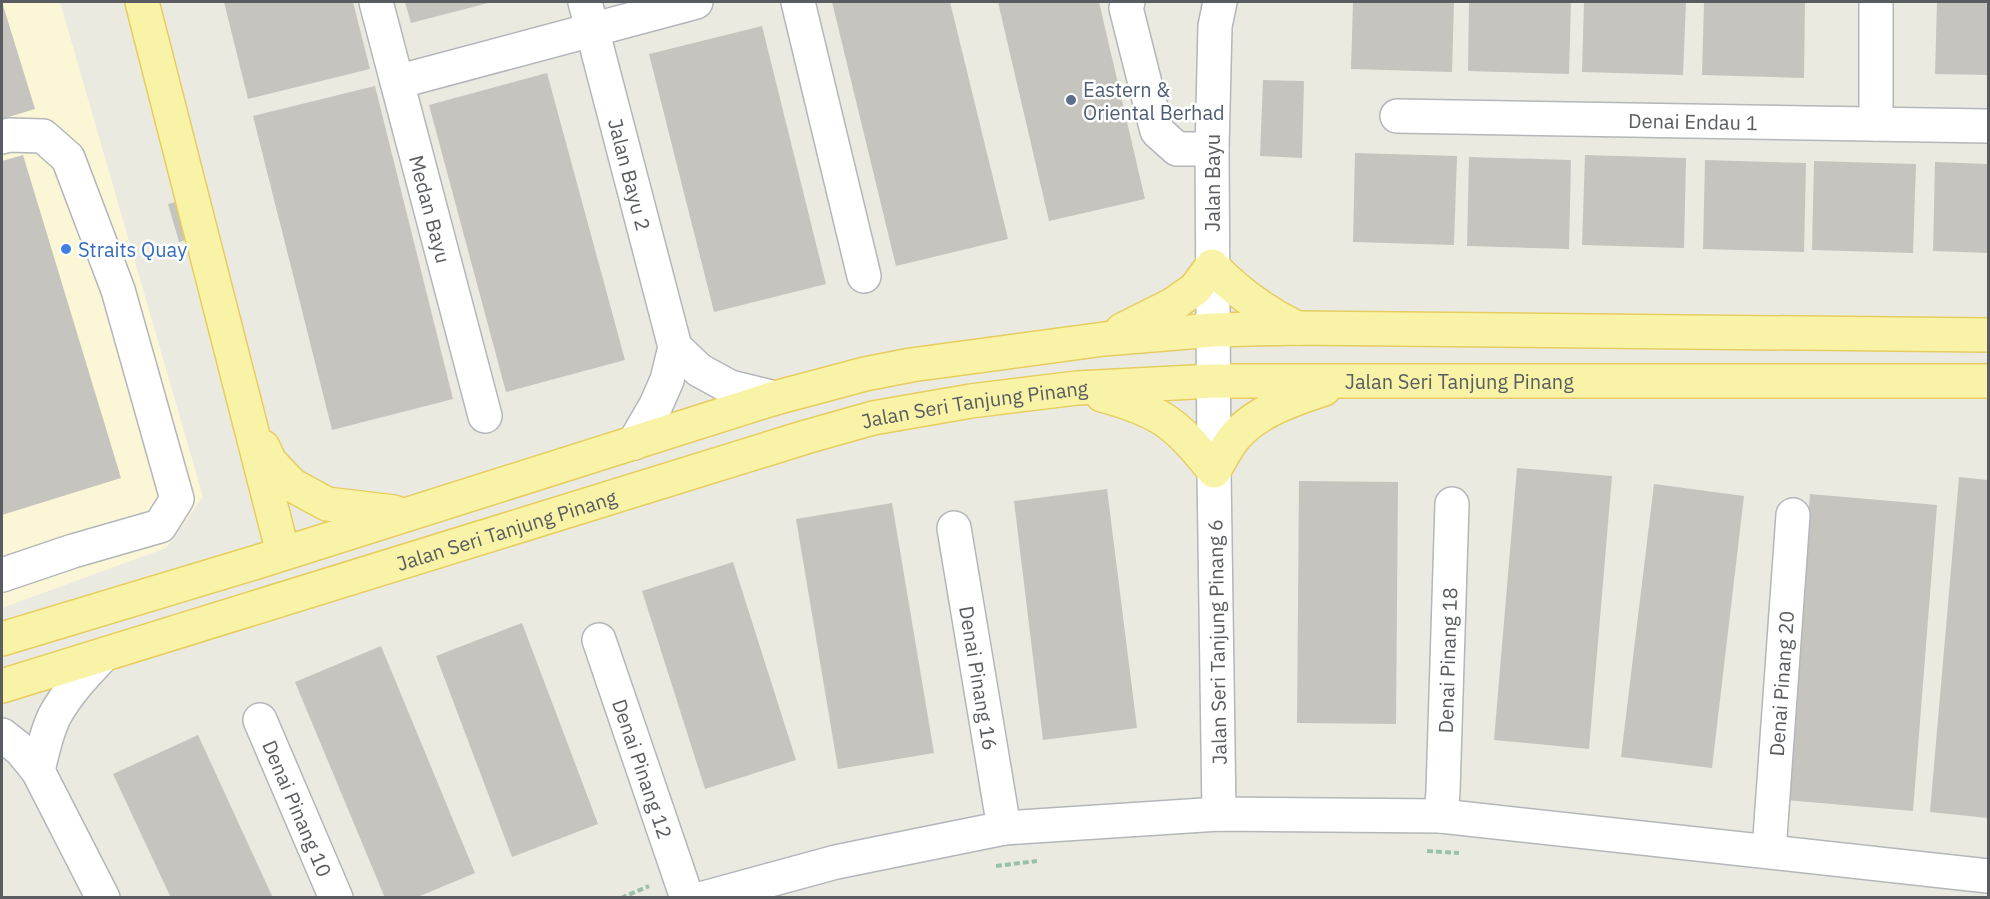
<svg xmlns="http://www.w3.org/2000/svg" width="1990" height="899" font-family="'IBM Plex Sans',sans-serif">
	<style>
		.commercial { fill: #fbf6d6 }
		.building { fill: #c6c4be }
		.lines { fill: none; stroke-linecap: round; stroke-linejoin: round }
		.minor-casing { stroke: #b3b6ba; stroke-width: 36 }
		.major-casing { stroke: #e6cd5f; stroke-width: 36 }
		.path { stroke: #99c1a7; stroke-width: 4; stroke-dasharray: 6 3; stroke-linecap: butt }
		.minor { stroke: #fff; stroke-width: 33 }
		.major { stroke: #f9f3a8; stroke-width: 33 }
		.service-dot { fill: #5c6f8a; stroke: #fff; stroke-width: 2 }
		.shop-dot { fill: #3f7fe0; stroke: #fff; stroke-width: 2 }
		.labels { text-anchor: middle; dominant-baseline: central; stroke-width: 5; stroke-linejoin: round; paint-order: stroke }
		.service-label { font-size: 20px; fill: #4e5e75; stroke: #fff; text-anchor: start }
		.street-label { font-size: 20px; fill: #595c60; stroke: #fff }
		.shop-label { font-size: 20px; fill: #366cbe; stroke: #fff; text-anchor: start }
	</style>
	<rect width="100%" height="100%" fill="#ebeae1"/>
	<polygon class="commercial" points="2,2 60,2 203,497 166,548 2,608"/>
	<g class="building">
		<polygon points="2,2 35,109 2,119"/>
		<polygon points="224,2 353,2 370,69 248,99"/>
		<polygon points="405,2 492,2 411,23"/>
		<polygon points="832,2 950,2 1008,239 896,266"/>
		<polygon points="998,2 1099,2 1145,199 1049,221"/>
		<polygon points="1353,2 1454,2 1452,72 1351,69"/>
		<polygon points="1469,2 1571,2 1569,74 1468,71"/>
		<polygon points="1584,2 1686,2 1683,75 1582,72"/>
		<polygon points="1704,2 1805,2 1804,78 1702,75"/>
		<polygon points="1937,2 1988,2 1988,75 1935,74"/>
		<polygon points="762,26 826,284 714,312 649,54"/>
		<polygon points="547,73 625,360 506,392 429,105"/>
		<polygon points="1263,80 1304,81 1302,158 1260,156"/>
		<polygon points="375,86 453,399 332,430 253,116"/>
		<polygon points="1355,153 1457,156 1454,245 1353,242"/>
		<polygon points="23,155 121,478 2,515 2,161"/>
		<polygon points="1585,155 1686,158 1684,248 1582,245"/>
		<polygon points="1469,157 1571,160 1569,249 1467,246"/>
		<polygon points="1705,160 1806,163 1804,252 1703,249"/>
		<polygon points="1814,161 1916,164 1913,253 1812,250"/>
		<polygon points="1935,162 1988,164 1988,253 1933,251"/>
		<polygon points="180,201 191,238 179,242 168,204"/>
		<polygon points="1517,468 1612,476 1589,749 1494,740"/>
		<polygon points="1959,477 1988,480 1988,818 1930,812"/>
		<polygon points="1299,481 1398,482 1396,724 1297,723"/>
		<polygon points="1654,484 1744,496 1712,768 1621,757"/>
		<polygon points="1107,489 1137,728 1043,740 1014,501"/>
		<polygon points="1810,494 1937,505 1913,811 1785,800"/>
		<polygon points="892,503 934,753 838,769 796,519"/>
		<polygon points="733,562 796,760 705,789 642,591"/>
		<polygon points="522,623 598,824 512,857 436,656"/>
		<polygon points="381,646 475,873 415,898 385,898 295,682"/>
		<polygon points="198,735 273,898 171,898 113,774"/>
	</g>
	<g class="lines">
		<defs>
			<g id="minor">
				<path id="s1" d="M376,2L485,416"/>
				<path id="s2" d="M585,2L675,347L667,380L656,405L634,443"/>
				<polyline points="798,2 864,276"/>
				<polyline points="1128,2 1126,8 1157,131 1177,149 1212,149"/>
				<polyline points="397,82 696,2"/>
				<path id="s3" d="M1397,116L1988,126"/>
				<polyline points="1876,124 1876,2"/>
				<polyline points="2,137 9,135 43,136 68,158 118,290 177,499 160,526 73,551 2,575"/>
				<polyline points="675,347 699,370 730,387 775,398"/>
				<path id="s4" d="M954,528L1004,828"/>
				<path id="s5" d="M599,640L687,898"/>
				<path id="s6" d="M260,720L336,898"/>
				<polyline points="2,735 21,750 38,771 103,898"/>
				<path d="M38,771C42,753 46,734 54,717C66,694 85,674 103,655"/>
				<polyline points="1219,814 1214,471 1212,149 1215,26 1220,2"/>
				<path id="s7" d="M1441,816L1443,791L1452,504"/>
				<path id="s8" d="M1769,851L1793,515"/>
				<polyline points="704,898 836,862 1004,828 1219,814 1441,816 1988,876"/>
			</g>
			<g id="major">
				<polyline points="142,2 283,553"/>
				<path d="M1122,330L1172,305L1195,289L1212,266C1237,292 1264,312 1297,328"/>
				<path d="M1102,395C1160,411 1177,423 1214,471C1220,460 1226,448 1234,438C1255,412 1293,399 1324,389"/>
				<polyline points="263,447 270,462 292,485 327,504 394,512"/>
				<polyline points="2,639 257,562 775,398 865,374 911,365 1104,339 1213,330 1297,328 1988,335"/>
				<path id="s9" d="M2,686L806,437L873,418L971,401L1077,388L1213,381H1988"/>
			</g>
		</defs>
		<use href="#minor" class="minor-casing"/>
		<use href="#major" class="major-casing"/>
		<g class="path">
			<polyline points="1427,851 1459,853"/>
			<polyline points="996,866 1037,861"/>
			<polyline points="621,898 649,886"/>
		</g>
		<use href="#minor" class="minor"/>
		<use href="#major" class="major"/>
	</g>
	<circle class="service-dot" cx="1071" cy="100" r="6"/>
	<circle class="shop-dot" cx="66" cy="249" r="6"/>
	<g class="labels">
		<g class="service-label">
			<text x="1083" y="89">Eastern &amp;<tspan x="1083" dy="23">Oriental Berhad</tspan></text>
		</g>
		<g class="street-label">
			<text stroke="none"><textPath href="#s3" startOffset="296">Denai Endau 1</textPath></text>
			<text stroke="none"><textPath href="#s2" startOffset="178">Jalan Bayu 2</textPath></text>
			<text transform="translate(1212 183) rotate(-90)">Jalan Bayu</text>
			<text stroke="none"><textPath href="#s1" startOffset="214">Medan Bayu</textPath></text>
			<text stroke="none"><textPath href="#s9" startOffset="1500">Jalan Seri Tanjung Pinang</textPath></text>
			<text stroke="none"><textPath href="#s9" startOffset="1014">Jalan Seri Tanjung Pinang</textPath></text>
			<text stroke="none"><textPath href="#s9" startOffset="528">Jalan Seri Tanjung Pinang</textPath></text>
			<text transform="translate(1217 642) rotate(-91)">Jalan Seri Tanjung Pinang 6</text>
			<text stroke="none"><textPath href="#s7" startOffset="156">Denai Pinang 18</textPath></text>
			<text stroke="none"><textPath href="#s4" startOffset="152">Denai Pinang 16</textPath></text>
			<text stroke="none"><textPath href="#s8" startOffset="168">Denai Pinang 20</textPath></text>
			<text stroke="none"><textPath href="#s5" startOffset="136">Denai Pinang 12</textPath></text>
			<text stroke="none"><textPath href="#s6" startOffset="96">Denai Pinang 10</textPath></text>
		</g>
		<g class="shop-label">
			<text x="78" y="249">Straits Quay</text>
		</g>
	</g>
	<rect width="1990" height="899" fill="none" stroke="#595c60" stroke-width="6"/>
</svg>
